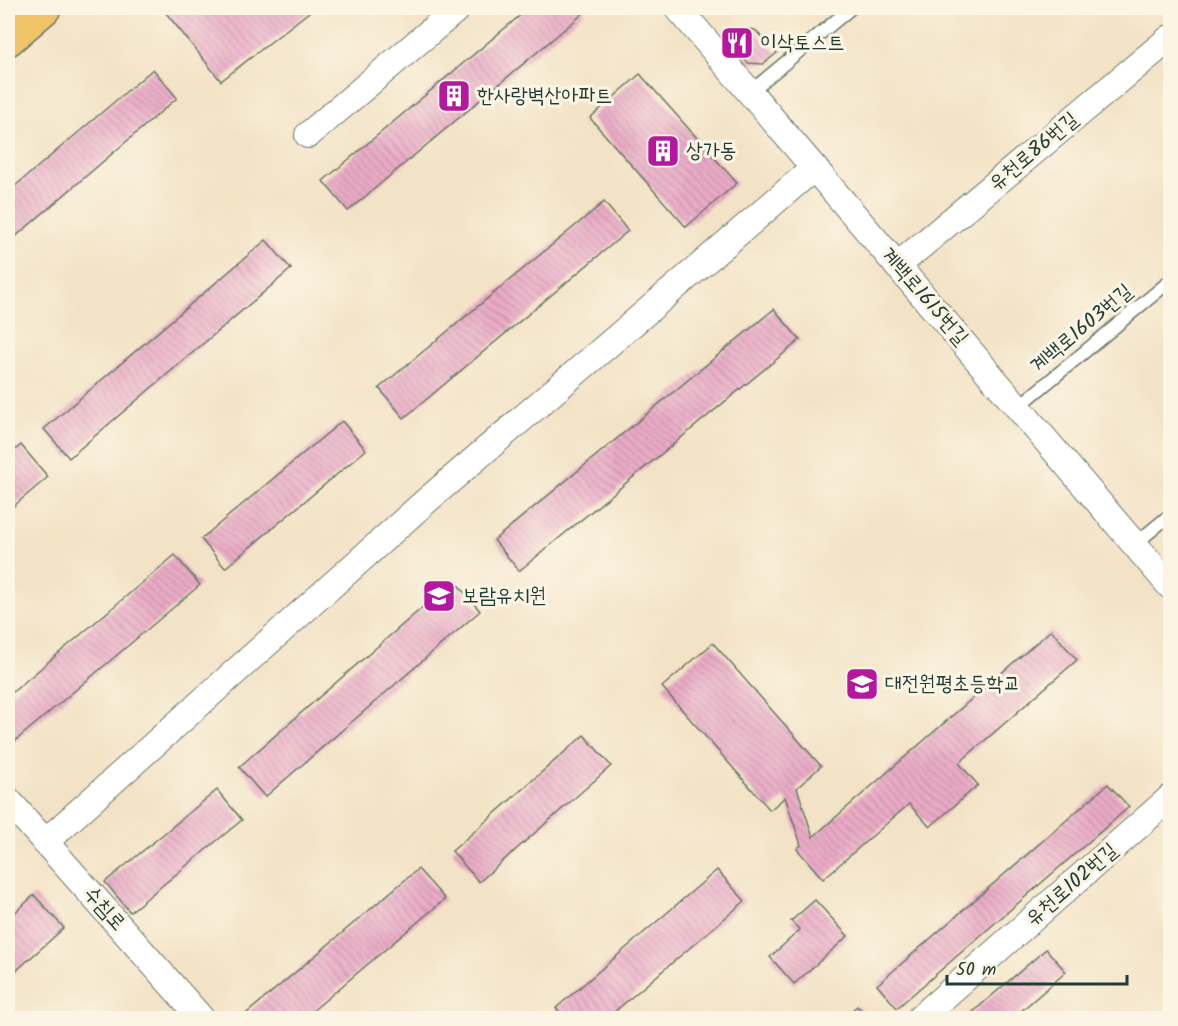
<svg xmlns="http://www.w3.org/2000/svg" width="1178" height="1026" font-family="Kalam,'Poor Story',sans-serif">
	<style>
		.building { fill: url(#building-back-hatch) }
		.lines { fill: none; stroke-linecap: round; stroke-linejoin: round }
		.service-casing { stroke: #697767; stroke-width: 15 }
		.minor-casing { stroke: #697767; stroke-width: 28 }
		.primary-casing { stroke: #697767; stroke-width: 36 }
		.service { stroke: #fff; stroke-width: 12 }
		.minor { stroke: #fff; stroke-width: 26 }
		.primary { stroke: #f1c369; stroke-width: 33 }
		.labels { text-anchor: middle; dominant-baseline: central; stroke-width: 6; stroke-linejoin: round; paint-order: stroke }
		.poi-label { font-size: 21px; fill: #1f3d34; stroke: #fcf5e5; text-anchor: start }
		.street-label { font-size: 21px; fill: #1f3d34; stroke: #fcf5e5 }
	</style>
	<defs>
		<pattern id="building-back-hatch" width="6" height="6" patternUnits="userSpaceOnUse" patternTransform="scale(1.5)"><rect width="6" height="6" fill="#ebacc7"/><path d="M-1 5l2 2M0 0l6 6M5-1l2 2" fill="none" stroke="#be8da2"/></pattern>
	</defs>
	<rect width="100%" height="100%" fill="#fcf5e5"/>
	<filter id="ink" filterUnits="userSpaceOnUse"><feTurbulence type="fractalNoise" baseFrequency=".0167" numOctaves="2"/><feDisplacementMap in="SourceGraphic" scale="12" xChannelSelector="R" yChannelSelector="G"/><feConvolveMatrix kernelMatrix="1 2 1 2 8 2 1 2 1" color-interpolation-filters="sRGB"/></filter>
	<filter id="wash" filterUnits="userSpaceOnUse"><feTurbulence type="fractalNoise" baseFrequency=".008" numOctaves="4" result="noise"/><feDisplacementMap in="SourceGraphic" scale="24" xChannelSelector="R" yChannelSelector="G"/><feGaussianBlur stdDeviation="1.35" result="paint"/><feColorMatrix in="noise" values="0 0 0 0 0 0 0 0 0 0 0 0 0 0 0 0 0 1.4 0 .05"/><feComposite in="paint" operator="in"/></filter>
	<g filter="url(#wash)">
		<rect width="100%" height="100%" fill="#f3e3c6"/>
		<g id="blocks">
			<g class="building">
				<polygon points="162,8 314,8 221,81"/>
				<polygon points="529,8 582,8 585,12 348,211 323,181"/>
				<polygon points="746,29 755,30 777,53 763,64 748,63 730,43"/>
				<polygon points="153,69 177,98 8,243 8,192"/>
				<polygon points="640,74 737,183 686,227 590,118"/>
				<polygon points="604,202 628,231 404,418 379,388"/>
				<polygon points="266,240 291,269 69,458 44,429"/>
				<polygon points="774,309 800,340 519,571 494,540"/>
				<polygon points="342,421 366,450 225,568 201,539"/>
				<polygon points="21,445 48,477 8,511 8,456"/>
				<polygon points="175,555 200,585 8,747 8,696"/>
				<polygon points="454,580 480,611 265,797 239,767"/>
				<polygon points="1051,630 1077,660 959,763 978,785 930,827 909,804 823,879 797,849 801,845 785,797 770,810 662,687 713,643 821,766 797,788 813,837"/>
				<polygon points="584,735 611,766 479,882 452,851"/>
				<polygon points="1108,784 1129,807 897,1008 877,985"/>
				<polygon points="217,790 242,820 130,912 105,882"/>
				<polygon points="418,869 445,899 304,1018 241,1018"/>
				<polygon points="717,870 745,901 607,1018 565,1018 556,1008"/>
				<polygon points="34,895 64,928 8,978 8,919"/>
				<polygon points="815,900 848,936 794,984 770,957 800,930 791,921"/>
				<polygon points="1046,949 1066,972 1013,1018 966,1018"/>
				<polygon points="857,1006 869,1018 843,1018"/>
			</g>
		</g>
	</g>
	<g filter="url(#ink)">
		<use href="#blocks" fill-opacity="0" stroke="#697767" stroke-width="1.5"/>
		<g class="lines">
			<defs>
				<g id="service">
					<polyline points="750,92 851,8"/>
					<polyline points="1018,407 1170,281"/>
					<polyline points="1135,544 1170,515"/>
				</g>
				<g id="minor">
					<polyline points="678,8 1170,586"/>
					<polyline points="308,135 458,8"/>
					<polyline points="897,266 1170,38"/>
					<polyline points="8,800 201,1018"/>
					<polyline points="45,842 425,502 814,168"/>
					<polyline points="920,1018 1170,798"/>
				</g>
				<polyline id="primary" points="8,39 44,8"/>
			</defs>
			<use href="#service" class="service-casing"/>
			<use href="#minor" class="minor-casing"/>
			<use href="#primary" class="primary-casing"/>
			<use href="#service" class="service"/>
			<use href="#minor" class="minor"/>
			<use href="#primary" class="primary"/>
		</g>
	</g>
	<defs>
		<symbol id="restaurant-square" viewBox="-11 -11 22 22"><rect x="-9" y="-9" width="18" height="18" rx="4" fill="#b5179e" stroke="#fcf5e5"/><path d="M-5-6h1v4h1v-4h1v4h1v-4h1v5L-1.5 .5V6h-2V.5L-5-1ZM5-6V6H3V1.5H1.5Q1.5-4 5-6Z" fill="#fff"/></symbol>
		<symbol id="building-square" viewBox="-11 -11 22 22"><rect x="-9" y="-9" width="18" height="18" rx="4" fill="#b5179e" stroke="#fcf5e5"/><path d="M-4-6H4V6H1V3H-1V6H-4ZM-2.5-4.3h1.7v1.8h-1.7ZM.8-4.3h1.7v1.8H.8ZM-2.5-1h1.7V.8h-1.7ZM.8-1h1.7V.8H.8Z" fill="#fff"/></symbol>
		<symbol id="school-square" viewBox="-11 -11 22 22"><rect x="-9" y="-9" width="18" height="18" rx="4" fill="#b5179e" stroke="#fcf5e5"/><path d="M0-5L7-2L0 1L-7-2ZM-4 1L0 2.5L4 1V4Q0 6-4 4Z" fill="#fff"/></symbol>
	</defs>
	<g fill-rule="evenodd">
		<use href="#restaurant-square" x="718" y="24" width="38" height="38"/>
		<use href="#building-square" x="435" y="77" width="38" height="38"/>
		<use href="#building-square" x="644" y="132" width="38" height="38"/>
		<use href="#school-square" x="420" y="577" width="38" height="38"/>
		<use href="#school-square" x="843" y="665" width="38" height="38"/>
	</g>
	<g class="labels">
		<g class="poi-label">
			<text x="760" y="43">이삭토스트</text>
			<text x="477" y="96">한사랑벽산아파트</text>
			<text x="686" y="151">상가동</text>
			<text x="462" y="596">보람유치원</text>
			<text x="885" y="684">대전원평초등학교</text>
		</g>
		<g class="street-label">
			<text transform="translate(1034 152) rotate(-40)">유천로86번길</text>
			<text transform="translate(924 297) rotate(49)">계백로1615번길</text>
			<text transform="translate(1082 329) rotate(-40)">계백로1603번길</text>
			<text transform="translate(1072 885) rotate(-41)">유천로102번길</text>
			<text transform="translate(104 909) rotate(48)">수침로</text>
		</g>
	</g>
	<rect width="1178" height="1026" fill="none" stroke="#fcf5e5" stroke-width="30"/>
	<path d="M947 975v9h180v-9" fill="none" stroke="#1f3d34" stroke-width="3"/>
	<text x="956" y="975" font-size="18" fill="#1f3d34" stroke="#fcf5e5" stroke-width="4.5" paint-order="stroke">50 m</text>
</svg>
